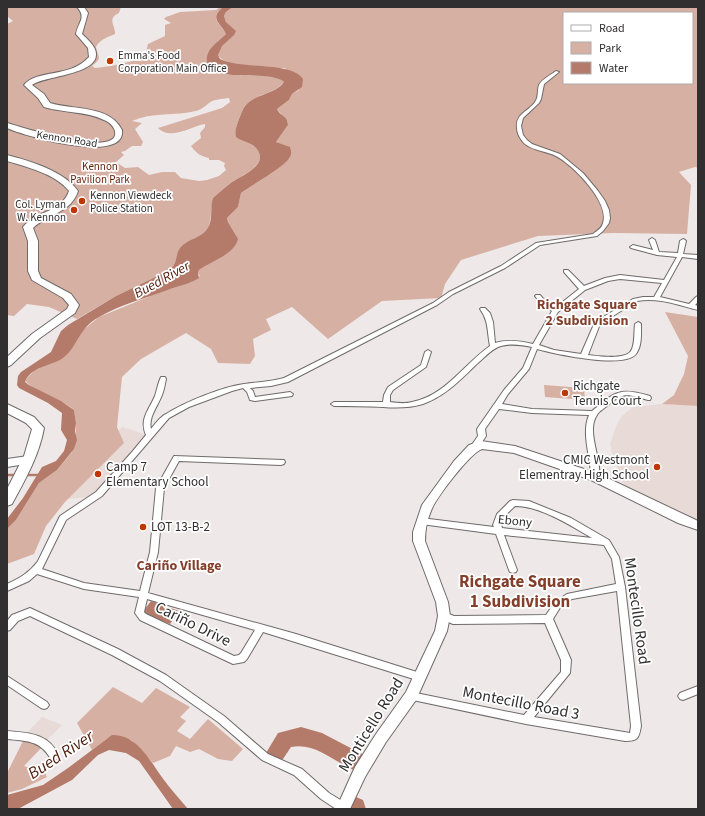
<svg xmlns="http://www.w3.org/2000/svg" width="705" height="816" font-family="'Source Sans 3',sans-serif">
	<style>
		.built { fill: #e7dad7 }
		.green { fill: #d7b0a4; fill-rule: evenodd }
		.water { fill: #b57b6a }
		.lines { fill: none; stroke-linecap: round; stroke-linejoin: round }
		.stream { stroke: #b57b6a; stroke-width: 2.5 }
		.river { fill: #b57b6a; fill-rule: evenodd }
		.street-casing { stroke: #6f6b6a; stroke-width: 2 }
		.secondary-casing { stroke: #6f6b6a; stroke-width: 2 }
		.primary-casing { stroke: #6f6b6a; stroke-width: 2 }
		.highway-casing { stroke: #6f6b6a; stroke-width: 2 }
		.street { fill: #fff; fill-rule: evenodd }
		.secondary { fill: #fff; fill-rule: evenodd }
		.primary { fill: #fff; fill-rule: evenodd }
		.highway { fill: #fff; fill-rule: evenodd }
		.poi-dot { fill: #be3700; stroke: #fff; stroke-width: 1.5 }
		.labels { text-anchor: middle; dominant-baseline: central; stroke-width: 3.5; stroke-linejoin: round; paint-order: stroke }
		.far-poi-label { font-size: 11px; fill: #312f2f; stroke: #fff; text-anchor: start }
		.far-street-label { font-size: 11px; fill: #312f2f; stroke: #fff }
		.far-park-label { font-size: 11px; fill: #641d05; stroke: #fff }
		.poi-label { font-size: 13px; fill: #312f2f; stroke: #fff; text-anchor: start }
		.street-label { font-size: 13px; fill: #312f2f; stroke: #fff }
		.water-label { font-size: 14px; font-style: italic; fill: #4f1908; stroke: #fff }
		.neighbourhood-label { font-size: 14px; font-weight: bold; fill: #843f2b; stroke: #fff }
		.near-street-label { font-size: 16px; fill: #312f2f; stroke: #fff }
		.near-neighbourhood-label { font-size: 17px; font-weight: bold; fill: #843f2b; stroke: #fff }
		.near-water-label { font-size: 17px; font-style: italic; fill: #4f1908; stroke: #fff }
	</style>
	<rect width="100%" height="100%" fill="#eee9e8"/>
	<g class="built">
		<polygon points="662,404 698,406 698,522 637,495 622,482 612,453 610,444 617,424 622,416 633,407"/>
		<polygon points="122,427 147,435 126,462 95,496 60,500"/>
		<polygon points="42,717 62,725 45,742 24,736"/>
	</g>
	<g class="green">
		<path d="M7,7H121L119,13C106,19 116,26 115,34C108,37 99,40 96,47C98,58 103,57 92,66L95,68C106,67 140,62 146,53C147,50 147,47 148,44L165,36V25L171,23L164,19L166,17L180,12L216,10L220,7H223C209,19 219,22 226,34C213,47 209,45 207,66C215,68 223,73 231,74C244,77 274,73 284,82C275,94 255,94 246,105C242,108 241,115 239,119C237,125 234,131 236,137C242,142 250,142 255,147C272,163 241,176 232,182C225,187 219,193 213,198L209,228C200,238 187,240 180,251C175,258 177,263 170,270L116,296L77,319L49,307L27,304L14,316L7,315V24L13,21L7,16ZM229,98L230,102L222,108L158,128C170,141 192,126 205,124V127L200,133L201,138L191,146C196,153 200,156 209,158V160H219L225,163L224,166L226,170L219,176L207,180L199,181L181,178L175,172H162L149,175L138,167L125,168L116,162L124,155L121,152L125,151L132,146H141L143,142L135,129L142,123L132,121C152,112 175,116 196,111C202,109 204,107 209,103C213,99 223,99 229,98Z"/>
		<path d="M233,7H698V168L695,167L679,172L691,185L687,234L613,233L538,236L461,260L445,284L441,298L382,301L328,339L292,307L266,319L271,330L253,339L255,356L250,364L218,363L211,349L186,333L141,359L122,377L117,427L124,443L65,502L46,526L34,554L7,564V529L16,520L39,483L57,470L72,452L76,436V423L74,410C64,400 29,389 25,380L34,371L66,355L82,331L99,317L153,295L191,282L200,276L198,273L199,270L236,236L228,222L227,218L238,207L241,193L275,171L290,158L286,146L276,142L288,125V122L277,109L289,100L292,94L299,90L285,68C271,68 225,68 218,55L220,48L235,31L226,22L224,16L226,12ZM564,13H692V83H564Z"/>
		<polygon points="665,312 698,317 698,406 662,404 674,395 684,374 688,356"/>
		<polygon points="544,385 584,388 585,400 545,397"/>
		<polygon points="113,687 142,703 156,688 190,707 180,717 186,721 177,731 190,739 208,719 243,749 232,761 218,759 199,749 190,752 176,746 170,756 153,763 131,740 108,738 92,750 77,723"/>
		<polygon points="25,737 44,745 24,766 30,768 41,763 47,777 22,789 7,793 7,773"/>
	</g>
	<g class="water">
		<path d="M223,7H233L226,12L224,16L226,22L236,31L234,35L222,46L218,55L220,59C242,70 291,61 303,79L302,87L292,94L289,100L277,109C280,116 288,116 288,125L276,142L290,147C291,151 292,153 290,157C285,167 252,185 241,193L238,207L227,218L228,222L238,239C234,255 211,261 199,270L198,273L199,278C190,284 178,286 168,290C145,298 120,305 99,317C78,328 78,347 63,358C51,366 30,367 25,382L29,385L61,401L74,410L76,423L75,431L77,440L74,449L57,470L39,483L16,520L7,529V519L23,498L42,467L56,461L64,451L67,440L61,430L62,413L48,403L19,388L17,385L18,376L21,372L51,352L61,331L68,325L116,296L170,270C178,262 175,256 180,248C187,239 202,238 208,228C213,220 210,207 213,198C219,193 225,187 232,182C241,176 272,164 255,147C250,142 242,142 236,137C234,131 237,125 239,119C241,115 242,109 246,105C255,94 276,94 284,82C275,74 246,76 233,75C225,74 216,71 208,67C203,50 216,44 226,34C220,22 209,19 223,7Z"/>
		<polygon points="151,601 179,611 170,624 142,613"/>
		<path d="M112,735C138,734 151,763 164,780C171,790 180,799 188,809H173L139,761L126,753L109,750L98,755L72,780L18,809H7V795L43,785L68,768Z"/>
	</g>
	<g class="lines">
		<g class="stream">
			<polyline points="7,475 16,475"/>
			<polyline points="25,475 38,475"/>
		</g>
		<g class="river">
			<path d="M301,727L322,733L364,755L367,762L364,769L357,771C334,763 317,742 291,747L283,759L276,762L269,759L266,753L278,733Z"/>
			<polygon points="356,797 363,800 366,809 346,809 349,800"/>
		</g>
		<defs>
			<g id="street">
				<path d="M556,71L559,72L544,84L541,99L539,103L523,118L521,126L523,135L527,140L532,144L560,154L583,173L598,191L605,201L609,210L610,218L609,223L603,231L597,236L540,245L505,268L453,294L437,305L288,382L271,386L250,388L253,391L255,397L290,392L293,394L292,396L255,401L250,400L247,392L243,388L232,391L189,407L169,418L102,496L66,520L42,569L84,583L140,591L150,552L156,488L174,456L284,460L285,462L284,464L281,465L179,461L164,488L158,552L148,593L296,634L420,673L423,674L425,677L423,680L420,681L263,632L247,659L244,662L233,664L140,620L135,613L139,597L84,589L37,574L29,581L7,591V584C20,578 29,573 38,561L60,516L96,492L132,452L146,435C139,419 149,410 155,396C157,390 158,383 161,377H165L166,379C165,384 164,390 162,395C158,406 148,417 151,429C155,424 160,417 166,414C185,402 222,387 244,384C257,382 270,382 284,378L433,303L449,292L501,266L536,243L593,234C597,231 602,228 603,223C610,202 573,165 556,156C546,151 534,151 525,144C521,140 517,134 517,128C515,114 528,112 535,102C539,97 537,90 539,85C542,79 551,75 556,71ZM147,599L255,630L241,653L239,655L234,656L146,614L144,612Z"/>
				<path d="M652,238L655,240L659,252L678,253L680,241L683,239L685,240L686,241L683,254L698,255V259L682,257L660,297L689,304L696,297L698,296V302L695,305L698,306V310C678,305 658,297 637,301L600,324L588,355C598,356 628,361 632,349C635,342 634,332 635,324L638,322L640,323L641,324C641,334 642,346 636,354C624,369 555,354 537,349L529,369L508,394L502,404L532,409L592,411C616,391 620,387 650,396L651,398L650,400H648C629,395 624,391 608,405C605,408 599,411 597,415C585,432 604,462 598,479H592L591,477C591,457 581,434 589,415L532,413L499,409L485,429L486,436L478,448L475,449L471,446L478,436L477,429L504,390L523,368L532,347C522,345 511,343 501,346C493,348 486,356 479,362C462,378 446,396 423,404C410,408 396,408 383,407C367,406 350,406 334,406L331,404L334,402H383L384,395L388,387L421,365L425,352L428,350L431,352L426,367L393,390L390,395V402C397,403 405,404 412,402C445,396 464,364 490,346C487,332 489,321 480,309L481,308H485L490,313L493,322L495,343C508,339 521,341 533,344L552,311L541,303L535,296L536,295H540L545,301L555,308L579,289L564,272V270H568L584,286L605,278L620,275L664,280L677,257L657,255L631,248L630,247L633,245L653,250L649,240ZM620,279L662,283L654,297H643L633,299L595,322L581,354L554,350L539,345L558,312L585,290L608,281Z"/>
				<path d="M513,500L529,501L571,518L609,540L619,557L625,587L641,726C639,738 638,741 625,741L526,724L408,699L406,696L408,693L411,692L524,715L561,672V660L545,623L453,624L441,619L440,616L441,613L444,612L454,616L546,615L555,602L567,594L616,584L612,559L604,545L504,535L517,570L516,572L513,573L510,572L509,570L496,534L421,524L418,523L417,521L418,519L421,518L494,527L493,525L497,514L510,501ZM515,506C540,506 570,525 592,538L502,528C499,519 509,512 515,506ZM617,591L631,726L630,733L534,717L570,673L571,660L553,619L561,606L572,599Z"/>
				<polygon points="30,608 118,649 166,675 224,716 268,754 302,769 329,793 347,804 348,809 336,809 321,799 294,775 262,760 218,722 160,681 112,655 30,616 18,621 10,630 7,631 7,621 12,615"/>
				<polygon points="7,676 47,702 49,705 47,708 44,709 41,708 7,685"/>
				<polygon points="698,686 698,694 683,700 680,699 678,696 680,693"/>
				<path d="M7,731C29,733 49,733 59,756L57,759L54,761L51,759C40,740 26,741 7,739Z"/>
			</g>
			<path id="secondary" d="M481,441L515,446L599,474L698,521V530L678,523L591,480L514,453L482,449C470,453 435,499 431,511C427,520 425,531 425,541L448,602L450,616L447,631L416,700L386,742L365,777L350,809H336L355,767L376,734L406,692L435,631L438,616L436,602L413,541V532L422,505L454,461L469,445Z"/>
			<polygon id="primary" points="28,456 32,457 34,460 32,463 7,467 7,459"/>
			<g id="highway">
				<path d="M77,7H84L88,13L82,34C87,39 96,46 96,54C97,75 43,76 32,85L44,94L50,103C73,110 110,105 122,130C126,165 24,136 7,128V123C18,126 121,160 115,131C113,125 109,122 104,120C86,111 64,113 44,107L38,98L24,85C37,69 71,78 89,57L88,48L76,34C78,22 87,18 77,7Z"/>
				<path d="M7,155C30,161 64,171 78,191C71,213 49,213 33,228L38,241V271L41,278L71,294L79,305L75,313L40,338L11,365L7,367V357L32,334L67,309L69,305L63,298L32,280L28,271V241L23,227C36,211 62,212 69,191C56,174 27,167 7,161Z"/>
				<path d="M7,404L34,417L44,428C39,456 25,480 12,504L7,506V489L24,456L32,429L26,423L7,413Z"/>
			</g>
		</defs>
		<use href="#street" class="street-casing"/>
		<use href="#secondary" class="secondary-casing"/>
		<use href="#primary" class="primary-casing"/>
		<use href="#highway" class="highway-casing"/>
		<use href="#street" class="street"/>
		<use href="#secondary" class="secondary"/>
		<use href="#primary" class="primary"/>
		<use href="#highway" class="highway"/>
	</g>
	<g class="poi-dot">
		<circle cx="110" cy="61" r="4"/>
		<circle cx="82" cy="201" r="4"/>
		<circle cx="74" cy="210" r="4"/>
		<circle cx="565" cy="393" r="4"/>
		<circle cx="657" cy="467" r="4"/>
		<circle cx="98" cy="474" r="4"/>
		<circle cx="143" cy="527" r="4"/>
	</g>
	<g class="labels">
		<g class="far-poi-label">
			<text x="118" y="55">Emma's Food<tspan x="118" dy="13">Corporation Main Office</tspan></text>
			<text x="90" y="195">Kennon Viewdeck<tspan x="90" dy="13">Police Station</tspan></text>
			<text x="66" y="204" text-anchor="end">Col. Lyman<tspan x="66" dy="13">W. Kennon</tspan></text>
		</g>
		<g class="far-street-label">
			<text transform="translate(67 139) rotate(9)">Kennon Road</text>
		</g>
		<g class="far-park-label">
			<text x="100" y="166">Kennon<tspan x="100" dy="13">Pavilion Park</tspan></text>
		</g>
		<g class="poi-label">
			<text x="573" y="386">Richgate<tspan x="573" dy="15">Tennis Court</tspan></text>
			<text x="649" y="460" text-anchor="end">CMIC Westmont<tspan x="649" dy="15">Elementray High School</tspan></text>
			<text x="106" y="467">Camp 7<tspan x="106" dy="15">Elementary School</tspan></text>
			<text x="151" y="527">LOT 13-B-2</text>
		</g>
		<g class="street-label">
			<text transform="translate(515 521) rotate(6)">Ebony</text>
		</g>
		<g class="water-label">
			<text transform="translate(162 280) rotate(-29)">Bued River</text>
		</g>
		<g class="neighbourhood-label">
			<text x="587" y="305">Richgate Square<tspan x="587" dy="16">2 Subdivision</tspan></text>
			<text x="179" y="566">Cariño Village</text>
		</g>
		<g class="near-street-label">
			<text transform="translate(637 611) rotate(82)">Montecillo Road</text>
			<text transform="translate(193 624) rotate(26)">Cariño Drive</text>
			<text transform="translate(521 703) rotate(11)">Montecillo Road 3</text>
			<text transform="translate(371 725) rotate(-58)">Monticello Road</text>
		</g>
		<g class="near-neighbourhood-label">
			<text x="520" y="582">Richgate Square<tspan x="520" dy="20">1 Subdivision</tspan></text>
		</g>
		<g class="near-water-label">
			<text transform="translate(61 755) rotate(-33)">Bued River</text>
		</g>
	</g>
	<rect width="705" height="816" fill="none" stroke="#312f2f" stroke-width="16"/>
	<rect x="563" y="12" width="130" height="72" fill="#ffffff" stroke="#adacac"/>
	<rect x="571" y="25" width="20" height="6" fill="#ffffff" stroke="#adacac"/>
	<text x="599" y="32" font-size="12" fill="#312f2f">Road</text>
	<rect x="571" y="42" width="20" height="12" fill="#d7b0a4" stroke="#adacac"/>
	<text x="599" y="52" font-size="12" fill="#312f2f">Park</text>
	<rect x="571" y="62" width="20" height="12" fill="#b57b6a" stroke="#adacac"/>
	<text x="599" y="72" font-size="12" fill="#312f2f">Water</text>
</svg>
